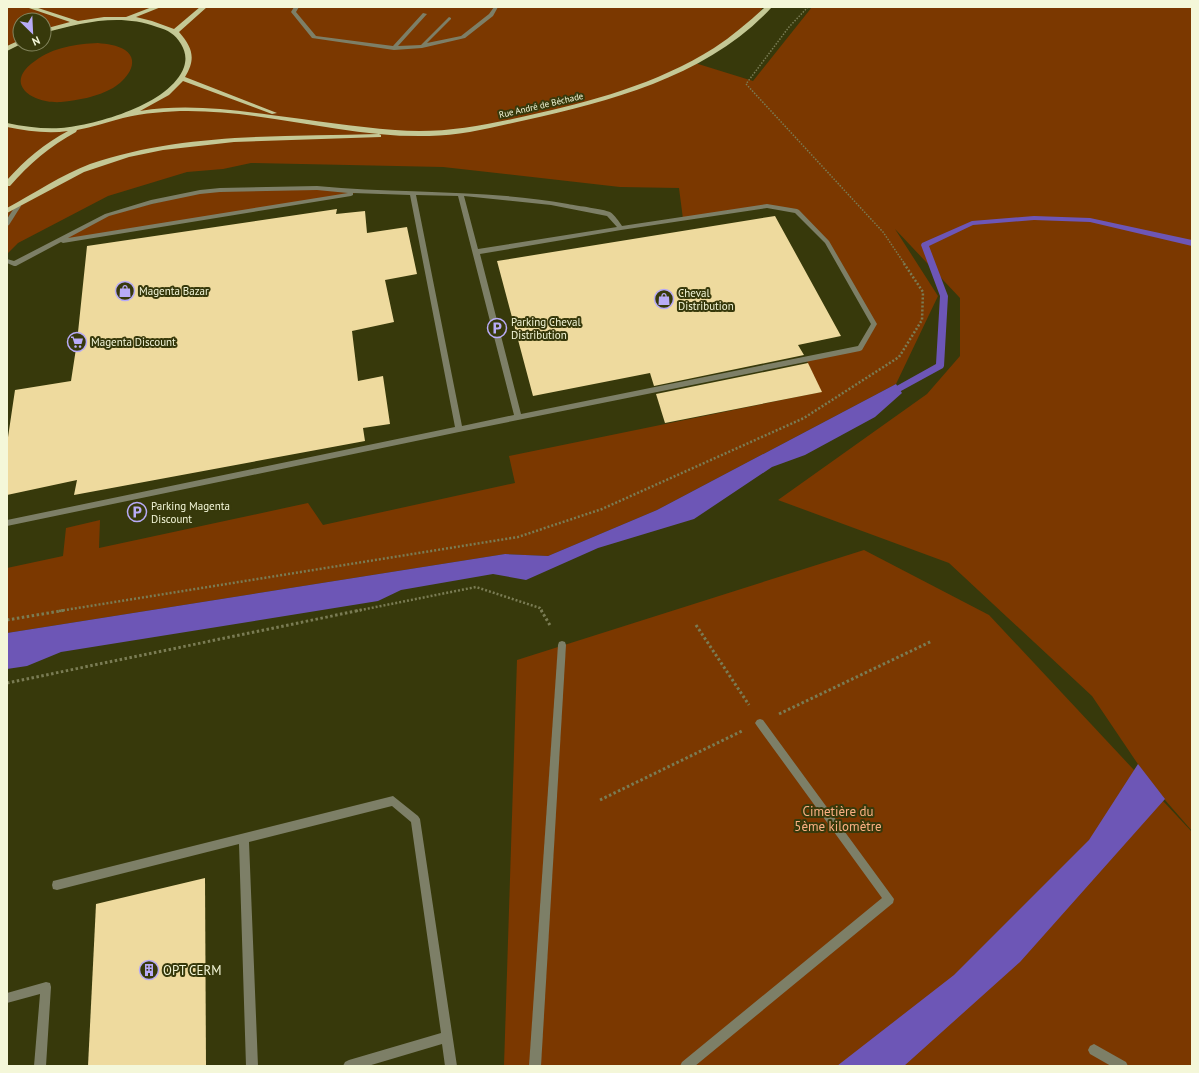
<svg xmlns="http://www.w3.org/2000/svg" width="1199" height="1073" font-family="'PT Sans',sans-serif">
	<style>
		.green { fill: #7b3800 }
		.water { fill: #6d56b6 }
		.lines { fill: none; stroke-linecap: round; stroke-linejoin: round }
		.stream { fill: #6d56b6; fill-rule: evenodd }
		.building { fill: #eeda9e }
		.path-far2 { stroke: #7a7c54; stroke-width: 1.5; stroke-dasharray: 1.5 1.5; stroke-linecap: butt }
		.path-far1 { stroke: #7a7c54; stroke-width: 2.5; stroke-dasharray: 2 2; stroke-linecap: butt }
		.path { stroke: #7a7c54; stroke-width: 3; stroke-dasharray: 2.5 2.5; stroke-linecap: butt }
		.service { fill: #7d7f67; fill-rule: evenodd }
		.primary { fill: #c4c895; fill-rule: evenodd }
		.labels { text-anchor: middle; dominant-baseline: central; stroke-width: 4; stroke-linejoin: round; paint-order: stroke }
		.far-street-label { font-size: 9px; fill: #f4f7d9; stroke: #37390b }
		.poi-label { font-size: 11px; fill: #f4f7d9; stroke: #37390b; text-anchor: start }
		.near-park-label { font-size: 13px; fill: #fbb083; stroke: #37390b }
		.near-poi-label { font-size: 13px; fill: #f4f7d9; stroke: #37390b; text-anchor: start }
	</style>
	<rect width="100%" height="100%" fill="#37390b"/>
	<g class="green">
		<path d="M7,7H763L750,27L695,63L753,81L812,7H1192V831L1152,785L1092,696L949,563L778,500L927,394L960,356V298L895,229L938,296L896,384L657,510L548,556L505,554L7,633V568L63,556L66,528L100,520L99,548L308,503L323,525L515,483L509,456L821,392L806,359L860,348L874,324L827,242L797,211L767,206L683,219L679,188L620,187L443,167L251,163L223,169L187,172L108,196L18,243L7,254V125C25,126 44,131 62,130C94,128 162,107 181,79C185,72 187,61 189,53L175,32L156,23L107,18L44,31V20H20V42L7,49Z"/>
		<path d="M98,43C107,44 117,45 125,50C142,62 125,81 113,88C97,97 79,100 61,102C33,104 2,84 35,61C53,47 77,44 98,43Z"/>
		<polygon points="317,188 362,192 54,242 107,215 200,192"/>
		<polygon points="864,550 989,615 1192,832 1192,1066 504,1066 517,660"/>
	</g>
	<g class="water">
		<polygon points="896,384 902,393 875,417 805,455 772,467 694,519 598,548 526,580 493,574 401,590 378,601 61,652 27,666 7,669 7,633 505,554 548,556 657,510"/>
		<polygon points="1138,764 1165,799 1020,962 904,1066 837,1066 954,975 1089,840"/>
	</g>
	<g class="lines">
		<polygon class="stream" points="1034,216 1090,218 1192,240 1192,246 1090,222 1034,220 973,225 929,246 948,296 944,366 943,368 890,397 884,397 883,395 884,393 936,364 940,296 921,245 922,243 972,221"/>
	</g>
	<g class="building">
		<polygon points="337,209 336,214 365,211 367,233 407,227 417,274 385,280 394,322 352,331 358,381 383,376 390,424 363,428 365,441 74,495 77,480 7,495 7,444 15,390 71,381 77,342 87,246"/>
		<polygon points="775,216 841,336 798,345 804,355 654,386 650,373 533,396 497,261"/>
		<polygon points="808,363 822,392 665,423 656,394"/>
		<polygon points="205,878 206,1066 88,1066 96,904"/>
	</g>
	<g class="lines">
		<polyline class="path-far2" points="808,7 789,27 746,84 883,232 904,263"/>
		<g class="path-far1">
			<polyline points="59,611 518,537 602,509 804,418 899,357 922,320 923,292 903,262"/>
			<polyline points="356,611 476,587 540,608 542,611"/>
		</g>
		<g class="path">
			<polyline points="541,610 551,627"/>
			<polyline points="7,620 66,610"/>
			<polyline points="696,625 749,705"/>
			<polyline points="7,683 361,610"/>
			<polyline points="779,714 932,641"/>
			<polyline points="600,800 742,731"/>
		</g>
		<g class="service">
			<polygon points="294,7 299,7 296,12 316,36 393,46 423,13 427,14 398,46 421,45 449,17 451,18 451,19 427,43 461,36 489,14 494,7 498,7 493,16 465,38 422,48 394,50 312,38 291,12"/>
			<path d="M317,186C401,194 485,189 568,204C578,206 603,209 610,212C615,215 619,222 622,226L767,204L797,209L799,210L829,241L877,324L862,350L860,351L459,432L7,526V520L455,427L410,195L353,193V195L351,196L63,243L61,242L16,266H14L7,263V259L14,261L105,214L151,200L200,190L220,188ZM317,190L348,193L68,238L109,216L152,204L200,194L220,192ZM416,195L458,196L514,415L462,426ZM464,196L551,205L607,216L617,227L478,249ZM767,208L795,213L825,243L871,324L858,346L521,414L480,254L621,230Z"/>
			<polygon points="18,204 21,206 9,225 7,226 7,219 16,205"/>
			<polygon points="562,641 565,642 566,645 541,1066 529,1066 558,645 559,642"/>
			<polygon points="760,719 763,720 894,899 893,903 695,1066 680,1066 682,1062 882,898 757,726 755,723 757,720"/>
			<polygon points="393,796 418,816 420,819 457,1066 445,1066 442,1044 368,1066 343,1066 345,1062 349,1060 441,1033 411,822 392,806 249,842 258,1066 246,1066 239,844 57,890 53,889 52,885 53,881"/>
			<polygon points="46,982 50,983 51,987 46,1066 34,1066 40,994 7,1003 7,993"/>
			<polygon points="1094,1044 1126,1062 1128,1066 1111,1066 1090,1054 1088,1050 1090,1046"/>
		</g>
		<g class="primary">
			<path d="M26,7H35L78,21L104,17H126L152,7H161L136,17L152,21L174,29L200,7H207L179,32C193,48 196,59 185,77L277,113L272,114L183,81L169,95L140,111C184,104 226,109 271,115C312,120 354,127 395,130C440,134 482,126 526,116C590,102 657,84 714,48C732,36 749,22 765,7H772C710,75 613,101 526,120C494,127 462,136 429,136C348,138 269,111 188,111C167,111 144,113 123,118C107,122 93,127 77,130L76,132C50,146 29,164 10,186H7V180C25,160 45,143 68,131C48,134 27,131 7,127V123C25,127 43,129 61,128C96,125 171,104 184,67C187,58 185,51 181,44C175,34 168,30 157,27C119,13 81,23 44,33V29L70,22Z"/>
			<polygon points="20,40 21,44 7,51 7,46"/>
			<path d="M379,134L381,135V137L234,142L163,150L129,157L84,172L7,213V208C35,193 61,175 90,164C183,132 282,137 379,134Z"/>
		</g>
	</g>
	<defs>
		<symbol id="shop-ring" viewBox="-11 -11 22 22"><circle r="9.5" fill="#37390b" stroke="#b8abf7" stroke-width="1.5"/><path d="M-5-2.5h2.3a2.7 3.5 0 0 1 5.4 0H5L5.5 6h-11ZM-1.5-2.5h3a1.5 2.3 0 0 0-3 0Z" fill="#b8abf7"/></symbol>
		<symbol id="parking-ring" viewBox="-11 -11 22 22"><circle r="9.5" fill="#37390b" stroke="#b8abf7" stroke-width="1.5"/><path d="M-3.5-5.5H1a3.5 3.5 0 0 1 0 7H-1V5.5H-3.5ZM-1-3.4V-.6H.8a1.4 1.4 0 0 0 0-2.8Z" fill="#b8abf7"/></symbol>
		<symbol id="supermarket-ring" viewBox="-11 -11 22 22"><circle r="9.5" fill="#37390b" stroke="#b8abf7" stroke-width="1.5"/><path d="M-6-5.5h2.5l.6 2H6L4.5 2H-2.5L-4.4-4H-6ZM-1.5 3.2a1.3 1.3 0 1 0 .1 0ZM3 3.2a1.3 1.3 0 1 0 .1 0Z" fill="#b8abf7"/></symbol>
		<symbol id="building-ring" viewBox="-11 -11 22 22"><circle r="9.5" fill="#37390b" stroke="#b8abf7" stroke-width="1.5"/><path d="M-4-6H4V6H1V3H-1V6H-4ZM-2.5-4.3h1.7v1.8h-1.7ZM.8-4.3h1.7v1.8H.8ZM-2.5-1h1.7V.8h-1.7ZM.8-1h1.7V.8H.8Z" fill="#b8abf7"/></symbol>
	</defs>
	<g fill-rule="evenodd">
		<use href="#shop-ring" x="114" y="280" width="22" height="22"/>
		<use href="#shop-ring" x="653" y="288" width="22" height="22"/>
		<use href="#parking-ring" x="486" y="317" width="22" height="22"/>
		<use href="#supermarket-ring" x="66" y="331" width="22" height="22"/>
		<use href="#parking-ring" x="126" y="501" width="22" height="22"/>
		<use href="#building-ring" x="138" y="959" width="22" height="22"/>
	</g>
	<g class="labels">
		<g class="far-street-label">
			<text transform="translate(541 105) rotate(-13)">Rue André de Béchade</text>
		</g>
		<g class="poi-label">
			<text x="139" y="291">Magenta Bazar</text>
			<text x="678" y="293">Cheval<tspan x="678" dy="13">Distribution</tspan></text>
			<text x="511" y="322">Parking Cheval<tspan x="511" dy="13">Distribution</tspan></text>
			<text x="91" y="342">Magenta Discount</text>
			<text x="151" y="506">Parking Magenta<tspan x="151" dy="13">Discount</tspan></text>
		</g>
		<g class="near-park-label">
			<text x="838" y="811">Cimetière du<tspan x="838" dy="15">5ème kilomètre</tspan></text>
		</g>
		<g class="near-poi-label">
			<text x="163" y="970">OPT CERM</text>
		</g>
	</g>
	<rect width="1199" height="1073" fill="none" stroke="#f4f7d9" stroke-width="16"/>
	<g transform="translate(32 32) rotate(156)"><circle r="19" fill="#37390b" stroke="#83855d"/>
	<path d="M0-3L7 15L0 10L-7 15Z" fill="#b8abf7"/>
	<text y="-6" font-size="11" font-weight="bold" text-anchor="middle" fill="#f4f7d9">N</text>
	</g>
</svg>
